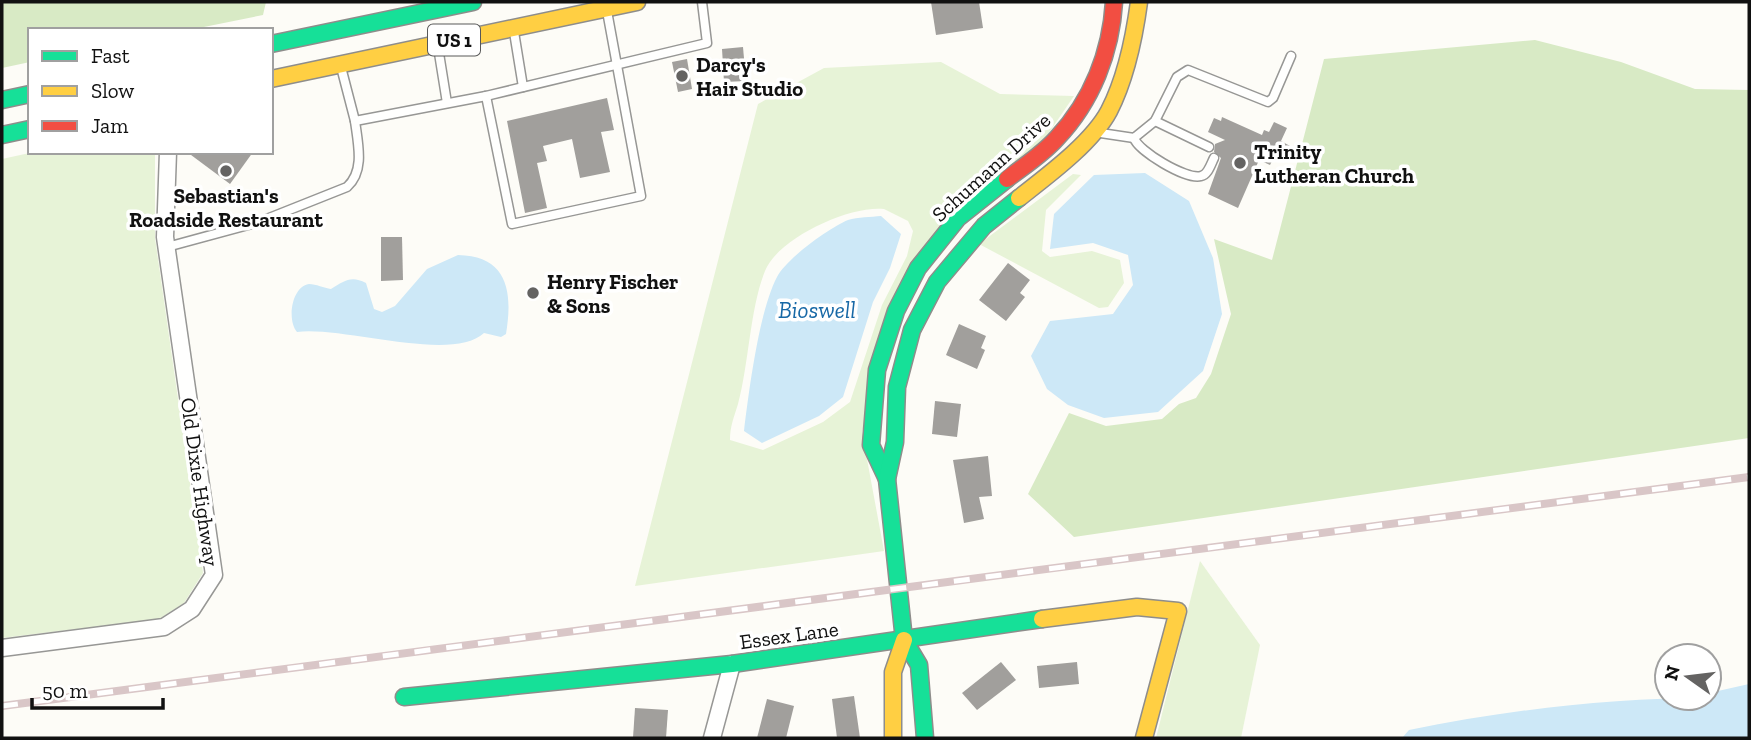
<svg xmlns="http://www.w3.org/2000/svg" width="1751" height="740" font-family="'Zilla Slab',serif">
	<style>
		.green { fill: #e7f3d7; fill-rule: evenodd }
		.forest { fill: #d8eac5 }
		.water { fill: #cde8f7 }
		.building { fill: #a19f9c }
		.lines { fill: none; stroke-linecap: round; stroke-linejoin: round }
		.lane-casing { stroke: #979795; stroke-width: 11 }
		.street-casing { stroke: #979795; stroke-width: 19 }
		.fast-casing { stroke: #8e8d8b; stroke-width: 19 }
		.slow-casing { stroke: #8e8d8b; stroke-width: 19 }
		.jam-casing { stroke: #8e8d8b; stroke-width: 19 }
		.lane { stroke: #fffffe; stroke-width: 8 }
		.street { stroke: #fffffe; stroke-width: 16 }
		.fast { stroke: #16e098; stroke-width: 16 }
		.slow { stroke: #ffcf43; stroke-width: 16 }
		.jam { stroke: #f24e42; stroke-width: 16 }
		.rail-casing { stroke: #d9c6c7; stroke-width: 8 }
		.rail { stroke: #fff; stroke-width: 5; stroke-dasharray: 16; stroke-linecap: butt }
		.poi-dot { fill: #646362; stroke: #fff; stroke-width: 2.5 }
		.labels { text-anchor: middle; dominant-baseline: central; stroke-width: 7; stroke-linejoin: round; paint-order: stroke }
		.shield { fill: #fff; stroke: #585858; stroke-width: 2 }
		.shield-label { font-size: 19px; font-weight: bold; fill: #111 }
		.poi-label { font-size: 21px; font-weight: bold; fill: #111; stroke: #fff; text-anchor: start }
		.street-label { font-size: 21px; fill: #111; stroke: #fff }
		.water-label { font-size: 23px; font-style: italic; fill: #1768a6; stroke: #fff }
	</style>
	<rect width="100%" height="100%" fill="#fdfcf7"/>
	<g class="green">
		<path d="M941,62L1000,94L1074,96L1048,134L903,279L862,432L884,551L635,586L758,104L824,68ZM884,209L908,221L913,231L907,256L882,305L850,402L823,422L763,450L730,440C730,426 734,417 738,404C749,364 750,308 765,271C778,238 850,205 884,209Z"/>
		<polygon points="34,152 155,152 155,238 203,573 184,603 159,619 2,638 2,159"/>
		<polygon points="1073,174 1081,175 1046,210 1042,251 1050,257 1092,251 1120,260 1124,283 1108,307 1099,308 979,244"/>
		<polygon points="1200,561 1260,645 1241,738 1156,738"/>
	</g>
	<g class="forest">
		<polygon points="2,2 266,2 263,15 189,30 30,30 30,62 2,68"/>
		<polygon points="1535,40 1621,62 1695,89 1749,90 1749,438 1074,537 1028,494 1069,413 1106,426 1162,419 1179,404 1196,398 1211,374 1231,314 1214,239 1272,260 1324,59"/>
	</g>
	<g class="water">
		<polygon points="1145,173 1189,201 1213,258 1222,314 1203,371 1158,412 1104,418 1068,405 1047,389 1031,356 1050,321 1113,314 1133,285 1128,255 1093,243 1050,249 1054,214 1094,175"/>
		<path d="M881,216L901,234L890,268L873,302L843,397L819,416L762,443L744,431C749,391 759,311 777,277C786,259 829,228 848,220C858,217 871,217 881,216Z"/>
		<path d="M458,255C508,256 513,292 506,334L501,337L484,333C452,363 343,326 297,332C287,321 291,287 309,284C316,284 324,288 331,289C344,281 351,275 366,283L374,309L382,312L395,306L427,269Z"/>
		<path d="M1749,684V738H1402L1409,730C1507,710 1609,698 1709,698V693Z"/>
	</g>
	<g class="building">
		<polygon points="931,2 979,2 983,28 936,35"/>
		<polygon points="743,47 746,81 724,82 722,49"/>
		<polygon points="687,59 692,89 678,92 672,62"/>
		<polygon points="607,98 614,130 601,132 610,172 580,178 572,139 543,146 547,161 537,163 547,208 525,213 507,121"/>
		<polygon points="1222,117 1262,135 1264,130 1269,132 1274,122 1287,128 1281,141 1290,146 1283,162 1274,157 1270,165 1259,160 1238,208 1208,194 1221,158 1214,152 1215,144 1225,140 1208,132 1214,118 1221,121"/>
		<polygon points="187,152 253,152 230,184"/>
		<polygon points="381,237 402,237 403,280 381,281"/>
		<polygon points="1008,263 1030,280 1020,293 1025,297 1006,321 979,300"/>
		<polygon points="959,324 986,336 981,348 985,350 977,369 946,355"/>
		<polygon points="935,401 961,404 957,437 932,434"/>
		<polygon points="988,456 992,496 979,497 984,519 964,523 953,460"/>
		<polygon points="1001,662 1016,680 977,710 962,693"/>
		<polygon points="1077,662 1079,684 1039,688 1037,666"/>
		<polygon points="854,696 860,738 837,738 832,699"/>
		<polygon points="767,699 794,706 786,738 757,738"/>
		<polygon points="635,708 668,710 666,738 633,738"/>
	</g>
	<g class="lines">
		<defs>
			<g id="lane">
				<polyline points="514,32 523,87"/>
				<polyline points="438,47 447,103"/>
				<polyline points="341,67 355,121 486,96 707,43 702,2"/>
				<polyline points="486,96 512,224 641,196 607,11"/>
				<polyline points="1155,121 1209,147"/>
				<polyline points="1094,132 1134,138 1155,121 1177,77 1188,70 1268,102 1273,98 1291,56"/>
				<path d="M1134,138C1138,151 1186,180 1201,176C1208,175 1211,164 1214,158"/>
				<path d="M167,247L259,222L347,187C365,171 358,144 355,121"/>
			</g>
			<g id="street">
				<polyline points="2,648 164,627 192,609 214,575 165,237 168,152"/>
				<polyline points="712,738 732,664"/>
			</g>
			<g id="fast">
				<polyline points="271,44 473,2"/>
				<polyline points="2,100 30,94"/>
				<polyline points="2,135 30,129"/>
				<polyline points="887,479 871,445 877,370 896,311 918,268 958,218 1007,179"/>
				<polyline points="404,697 732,664 1042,619"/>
				<polyline points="925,738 919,665 904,640 887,479 895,442 897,387 912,330 937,282 984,226 1019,198"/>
			</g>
			<g id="slow">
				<polyline points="271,79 637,2"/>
				<path d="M1019,198C1047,176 1092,143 1109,111C1126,78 1134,39 1139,2"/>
				<polyline points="1042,619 1137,607 1178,611 1144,738"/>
				<polyline points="893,738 893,672 904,640"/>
			</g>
			<path id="jam" d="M1007,179C1024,166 1043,154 1057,138C1092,101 1111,52 1114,2"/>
		</defs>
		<use href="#lane" class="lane-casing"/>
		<use href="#street" class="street-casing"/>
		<use href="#fast" class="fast-casing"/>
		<use href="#slow" class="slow-casing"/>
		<use href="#jam" class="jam-casing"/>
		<use href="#lane" class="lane"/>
		<use href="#street" class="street"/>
		<use href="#fast" class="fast"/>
		<use href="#slow" class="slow"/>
		<use href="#jam" class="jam"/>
		<defs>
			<polyline id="rail" points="2,706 1749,477"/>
		</defs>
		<use href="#rail" class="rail-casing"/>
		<use href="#rail" class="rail"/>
	</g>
	<g class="poi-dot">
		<circle cx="682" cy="76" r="7"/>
		<circle cx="1240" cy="163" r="7"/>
		<circle cx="226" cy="171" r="7"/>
		<circle cx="533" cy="293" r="7"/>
	</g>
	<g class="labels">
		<rect class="shield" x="428" y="24.5" width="52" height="31" rx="5"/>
		<g class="shield-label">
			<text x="454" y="40">US 1</text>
		</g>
		<g class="poi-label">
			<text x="696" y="64">Darcy's<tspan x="696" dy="24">Hair Studio</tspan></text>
			<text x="1254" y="151">Trinity<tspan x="1254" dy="24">Lutheran Church</tspan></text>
			<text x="226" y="195" text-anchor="middle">Sebastian's<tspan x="226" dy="24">Roadside Restaurant</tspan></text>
			<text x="547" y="281">Henry Fischer<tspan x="547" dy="24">&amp; Sons</tspan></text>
		</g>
		<g class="street-label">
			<text transform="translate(991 167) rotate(-42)">Schumann Drive</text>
			<text transform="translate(200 482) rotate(82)">Old Dixie Highway</text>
			<text transform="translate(789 635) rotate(-8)">Essex Lane</text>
		</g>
		<g class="water-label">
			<text x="817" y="310">Bioswell</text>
		</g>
	</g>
	<rect width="1751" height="740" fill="none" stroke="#111111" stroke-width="7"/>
	<rect x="28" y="28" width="245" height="126" fill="#ffffff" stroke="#a0a0a0" stroke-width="2"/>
	<rect x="42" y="51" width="35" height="10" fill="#16e098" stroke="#a0a0a0" stroke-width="2"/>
	<text x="91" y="63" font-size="21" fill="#111111">Fast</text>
	<rect x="42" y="86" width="35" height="10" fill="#ffcf43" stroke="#a0a0a0" stroke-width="2"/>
	<text x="91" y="98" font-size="21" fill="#111111">Slow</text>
	<rect x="42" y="121" width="35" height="10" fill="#f24e42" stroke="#a0a0a0" stroke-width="2"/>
	<text x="91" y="133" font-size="21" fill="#111111">Jam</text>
	<g transform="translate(1688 677) rotate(284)"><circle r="33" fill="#ffffff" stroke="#a0a0a0" stroke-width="2"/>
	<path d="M0-5L12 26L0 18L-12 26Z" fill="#646362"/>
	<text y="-10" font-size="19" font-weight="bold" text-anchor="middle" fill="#111111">N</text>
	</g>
	<path d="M32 698v10h131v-10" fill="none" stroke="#111111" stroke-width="3.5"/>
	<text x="42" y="698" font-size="21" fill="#111111" stroke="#ffffff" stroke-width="5" paint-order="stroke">50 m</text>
</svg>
